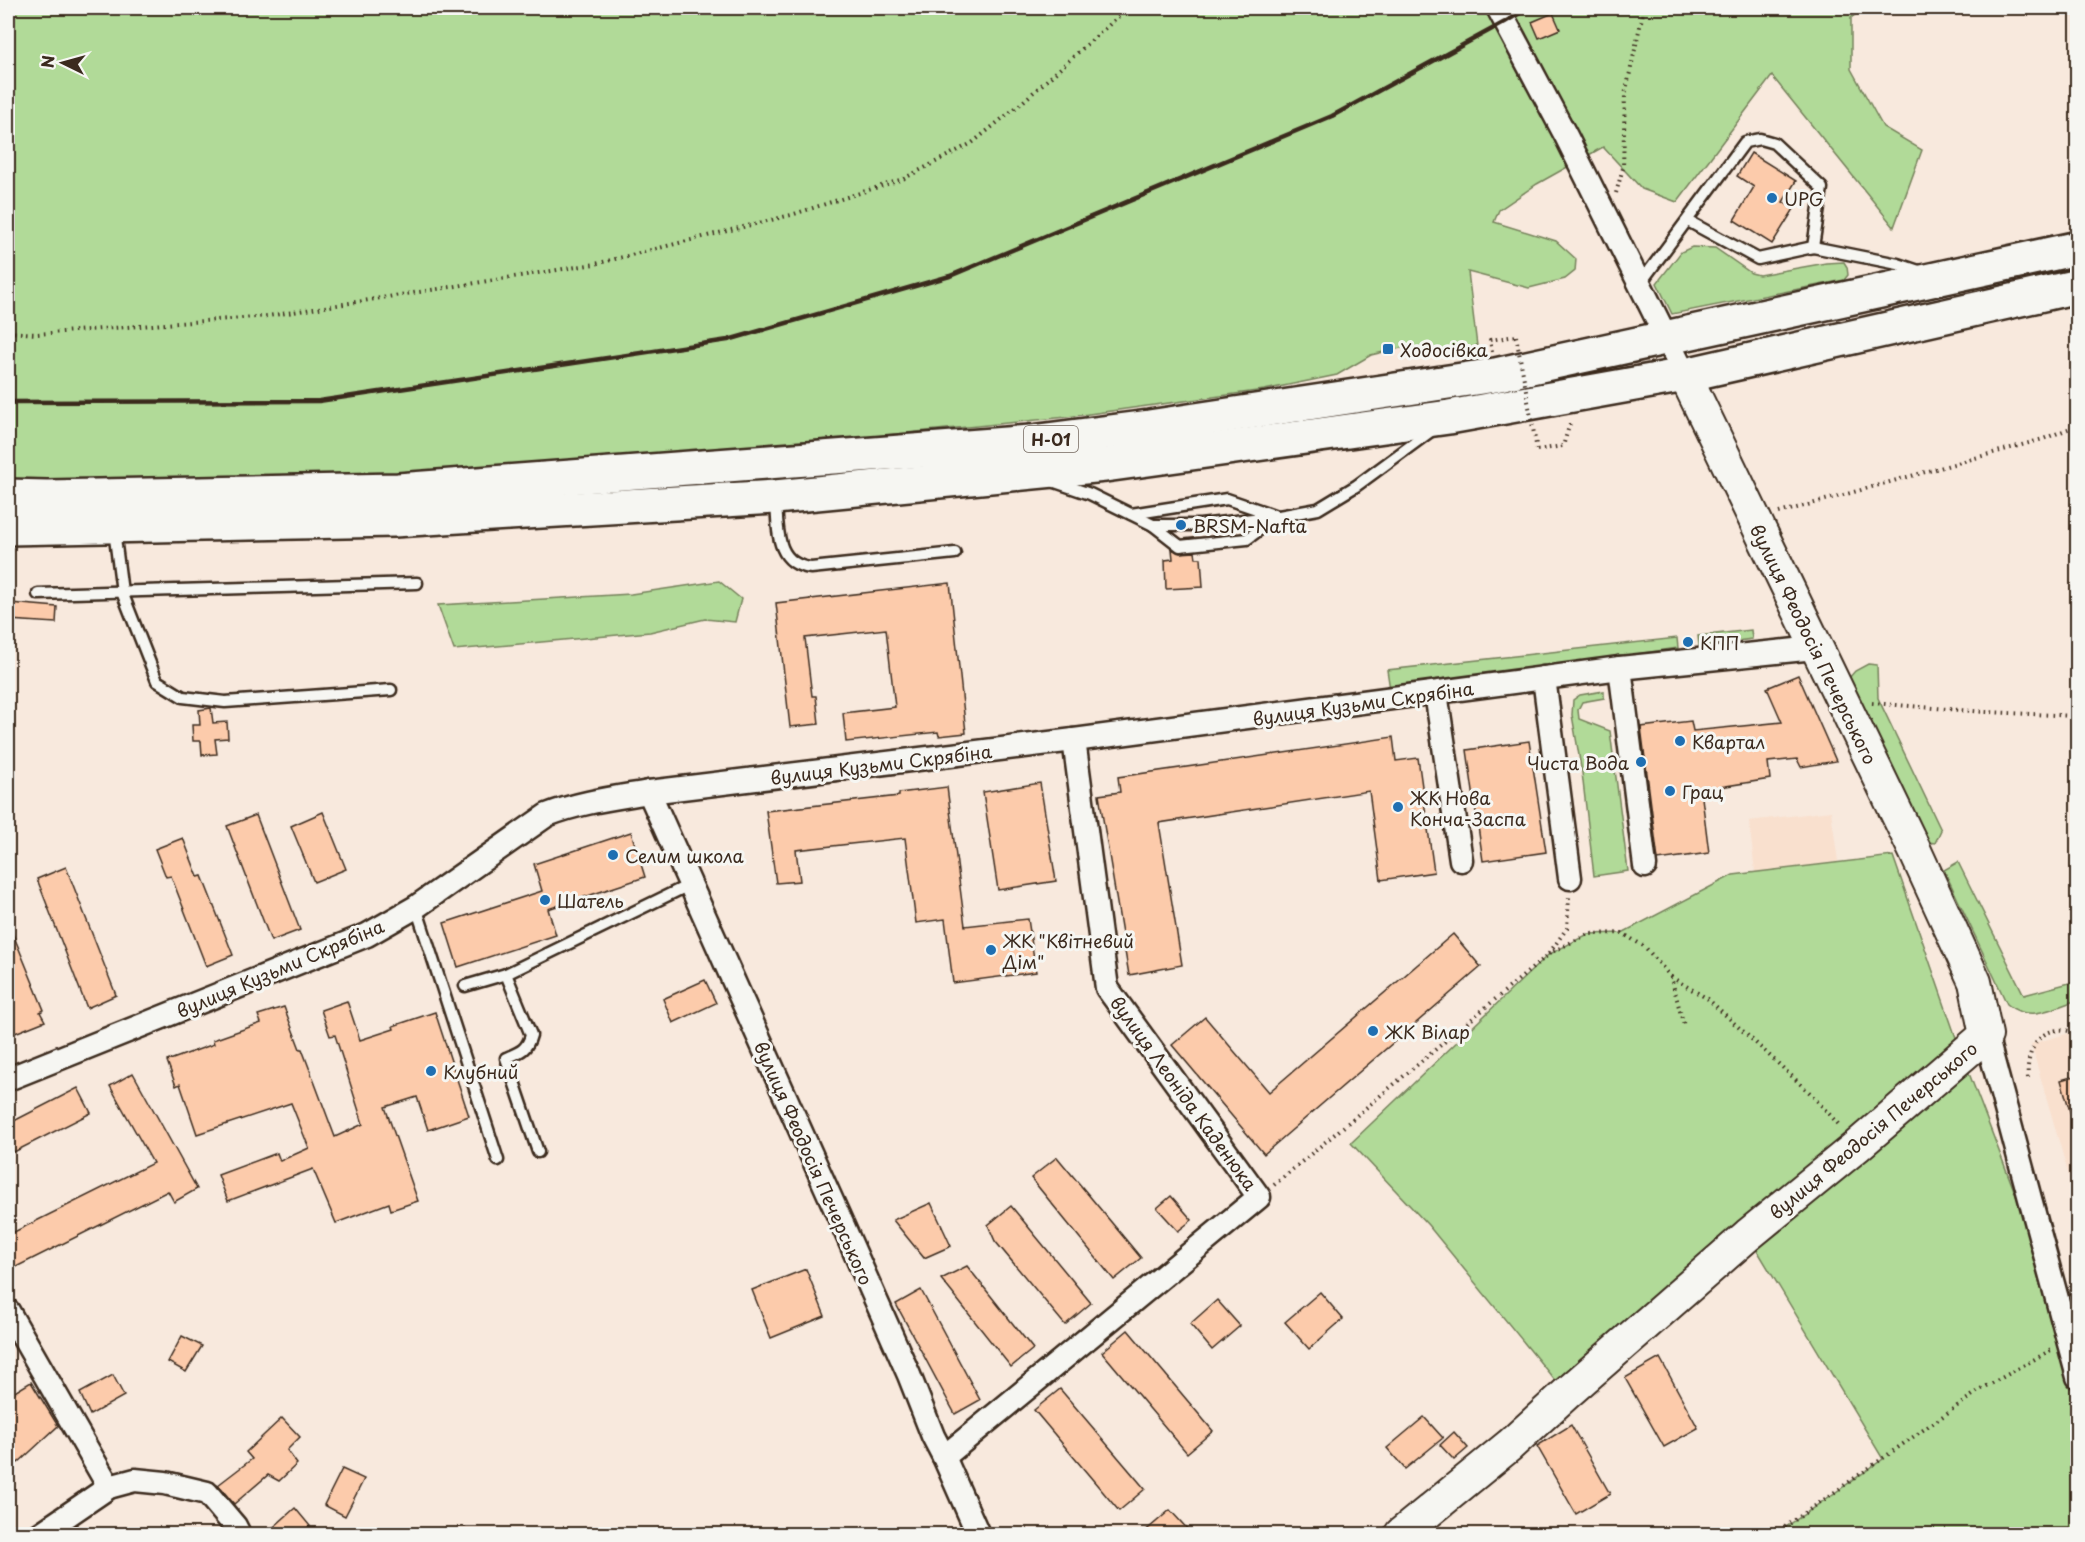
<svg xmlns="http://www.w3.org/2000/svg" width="2085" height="1542" font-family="'Playpen Sans',sans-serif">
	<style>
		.built { fill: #f9e0ce }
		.green { fill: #b1da98; stroke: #76825b; stroke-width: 1.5 }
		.building { fill: #fccbab; stroke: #3b2a1e; stroke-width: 1.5 }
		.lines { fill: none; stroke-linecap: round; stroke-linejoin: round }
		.lane-casing { stroke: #3b2a1e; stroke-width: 15 }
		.street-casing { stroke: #3b2a1e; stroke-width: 27 }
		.secondary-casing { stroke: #3b2a1e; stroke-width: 36 }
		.primary-casing { stroke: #3b2a1e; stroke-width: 38 }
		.path { stroke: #3b2a1e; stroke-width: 4; stroke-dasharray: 1.5 4.5; stroke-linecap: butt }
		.lane { stroke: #f6f6f2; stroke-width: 10 }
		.street { stroke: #f6f6f2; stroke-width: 22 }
		.secondary { stroke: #f6f6f2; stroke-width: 32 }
		.primary { stroke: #f6f6f2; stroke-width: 33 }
		.rail { stroke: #3b2a1e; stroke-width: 4.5 }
		.path-bridge { stroke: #3b2a1e; stroke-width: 4; stroke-dasharray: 1.5 4.5; stroke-linecap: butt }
		.poi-dot { fill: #1f6fb2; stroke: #f6f6f2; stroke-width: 2 }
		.labels { text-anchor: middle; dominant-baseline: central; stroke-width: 6; stroke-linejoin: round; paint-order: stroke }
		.shield { fill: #f6f6f2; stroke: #73675e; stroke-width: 1.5 }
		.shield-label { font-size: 16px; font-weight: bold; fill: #3b2a1e }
		.poi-label { font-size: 18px; fill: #3b2a1e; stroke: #f6f6f2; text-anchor: start }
		.street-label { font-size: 18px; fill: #3b2a1e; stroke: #f6f6f2 }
	</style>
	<rect width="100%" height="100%" fill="#f8e9dd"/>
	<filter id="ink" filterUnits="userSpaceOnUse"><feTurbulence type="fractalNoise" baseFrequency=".0167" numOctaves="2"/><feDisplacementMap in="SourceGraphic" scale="12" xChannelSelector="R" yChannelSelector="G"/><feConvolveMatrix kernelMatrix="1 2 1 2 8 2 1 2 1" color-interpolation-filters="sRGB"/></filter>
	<g filter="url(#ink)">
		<g class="built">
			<polygon points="1831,811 1838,862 1755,872 1749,821"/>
			<polygon points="2077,1031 2077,1204 2031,1044"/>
		</g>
		<g class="green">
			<polygon points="8,8 1864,8 1851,18 1851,69 1883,127 1922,150 1894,227 1772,76 1677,202 1642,189 1603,147 1537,184 1499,210 1494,222 1556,241 1576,259 1575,271 1565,279 1529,288 1468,272 1477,346 1458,350 1405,347 1371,355 1337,375 1264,390 1067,417 785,445 390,474 43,481 8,480"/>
			<polygon points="1692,247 1715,248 1751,273 1759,275 1826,263 1844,262 1847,267 1848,275 1844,280 1672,314 1657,283 1681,252"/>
			<polygon points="719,581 741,599 735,622 705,619 650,632 454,650 438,605 631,594"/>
			<polygon points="1751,630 1752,639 1699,646 1698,636"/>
			<polygon points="1677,638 1678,648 1390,689 1387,670"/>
			<polygon points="1868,664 1877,665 1878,698 1941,830 1935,843 1928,842 1848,679 1855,671"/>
			<polygon points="1604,691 1604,698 1582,702 1578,710 1579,719 1610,731 1628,871 1594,876 1582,773 1572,715 1573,700 1580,695"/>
			<polygon points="1893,856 1962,1055 2061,1312 2077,1377 2077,1534 1776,1534 1883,1459 1748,1235 1566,1394 1428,1225 1351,1143 1548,955 1588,934 1622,933 1733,875"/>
			<path d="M1958,862L2024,995L2077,981V1000C2054,1008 2028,1023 2007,1004L1944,870Z"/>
		</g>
		<g class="building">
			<polygon points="1553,13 1560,29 1539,38 1532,22"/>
			<polygon points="1751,153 1796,181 1783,202 1794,209 1772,244 1734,220 1754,187 1737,176"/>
			<polygon points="1172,549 1180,553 1195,552 1196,558 1201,558 1203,587 1166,589 1165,560 1173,559"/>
			<polygon points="950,583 966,733 939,736 938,732 846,742 843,713 895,707 886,629 805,638 812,696 816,696 819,724 790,727 776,603"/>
			<polygon points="10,603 57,607 56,623 9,620"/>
			<polygon points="1798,675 1836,761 1801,767 1797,759 1768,762 1770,779 1701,790 1709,853 1658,860 1641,727 1691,721 1693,731 1782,722 1767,688"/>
			<polygon points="211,708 213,723 227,722 228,738 215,739 217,754 202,755 201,741 193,741 192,725 200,725 199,710"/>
			<polygon points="1393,737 1396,761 1418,758 1434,872 1381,880 1369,791 1159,823 1182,965 1129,975 1099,795 1120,792 1118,777"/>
			<polygon points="1529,741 1546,852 1483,861 1467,750"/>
			<polygon points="1040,783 1056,881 998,890 983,792"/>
			<polygon points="947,787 965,926 1028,919 1036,972 953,983 945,919 916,923 905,838 796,850 800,881 776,883 766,811 899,796 899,793"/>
			<polygon points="323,812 346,869 314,882 291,826"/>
			<polygon points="256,815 300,930 271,941 227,826"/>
			<polygon points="631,832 645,877 548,909 556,935 458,967 444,923 542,891 534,864"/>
			<polygon points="183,838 198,877 202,876 233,955 206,966 171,876 166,877 155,849"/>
			<polygon points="66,867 116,995 87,1008 37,879"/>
			<polygon points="8,922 44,1010 40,1012 45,1021 15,1033 8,1014"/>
			<polygon points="1453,934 1481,967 1264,1154 1172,1045 1205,1017 1269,1092"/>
			<polygon points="705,980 716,1003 673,1023 663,999"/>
			<polygon points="347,1001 360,1040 394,1029 393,1026 435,1012 469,1116 428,1130 417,1097 385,1107 418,1201 391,1210 389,1203 336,1223 313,1169 228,1201 218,1175 277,1153 280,1161 309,1148 291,1103 197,1134 180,1084 176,1086 167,1061 214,1044 213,1040 261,1023 258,1015 284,1007 300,1049 302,1049 335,1137 363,1124 335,1035 330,1036 321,1010"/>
			<polygon points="133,1073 197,1189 174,1202 168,1191 8,1271 8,1235 153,1163 110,1086"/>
			<polygon points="2078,1075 2078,1122 2073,1122 2061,1080"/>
			<polygon points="78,1088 91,1113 8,1155 8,1124"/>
			<polygon points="1057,1157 1141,1258 1114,1280 1031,1178"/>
			<polygon points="1171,1196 1192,1220 1178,1231 1157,1208"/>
			<polygon points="931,1203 951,1246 924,1258 893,1220"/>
			<polygon points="1011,1206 1091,1303 1065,1325 995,1241 988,1225"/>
			<polygon points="967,1266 1033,1349 1011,1367 941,1279"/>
			<polygon points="806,1269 825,1316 771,1338 752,1290"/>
			<polygon points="921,1290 980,1400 955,1414 896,1304"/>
			<polygon points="1320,1292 1343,1319 1309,1349 1285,1322"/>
			<polygon points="1217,1300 1240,1326 1212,1350 1190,1324"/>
			<polygon points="1128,1330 1213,1431 1187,1453 1102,1352"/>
			<polygon points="182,1336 202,1346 186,1372 168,1362"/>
			<polygon points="1660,1358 1698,1428 1664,1447 1625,1378"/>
			<polygon points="113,1375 124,1396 90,1415 80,1393"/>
			<polygon points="31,1382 58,1426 18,1463 8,1450 8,1396"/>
			<polygon points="1060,1389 1145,1489 1119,1511 1034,1410"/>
			<polygon points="1424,1417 1443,1438 1405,1469 1387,1448"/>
			<polygon points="282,1418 300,1437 287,1450 297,1464 279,1481 268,1475 234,1504 218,1485 252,1459 246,1452"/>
			<polygon points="1571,1425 1610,1494 1576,1514 1537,1446"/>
			<polygon points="1454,1432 1468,1448 1454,1460 1440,1445"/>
			<polygon points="342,1469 364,1479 345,1516 324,1505"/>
			<polygon points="295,1508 310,1526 299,1534 266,1534"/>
			<polygon points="1170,1510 1192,1534 1142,1534"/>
		</g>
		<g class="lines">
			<defs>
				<g id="lane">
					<polyline points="1688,221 1758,259 1813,247"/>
					<polyline points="1639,285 1745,142 1760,139 1774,143 1822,188 1813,247 1898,264 1922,272"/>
					<polyline points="1052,481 1090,494 1153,525 1200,525 1279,516 1318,509 1356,486 1435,428"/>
					<path d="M776,501C778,529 775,564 811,568L955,553"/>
					<polyline points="1131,514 1227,499 1274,515"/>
					<polyline points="1153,525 1180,546 1247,539 1278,516"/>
					<polyline points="114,530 122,592 157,681 183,697 225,702 391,690"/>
					<polyline points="38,594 417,583"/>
					<polyline points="416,907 498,1160"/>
					<path d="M506,974L531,1035C527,1050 520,1052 506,1058L538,1152"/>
					<polyline points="465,986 506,974 689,885"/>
				</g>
				<g id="street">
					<polyline points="1498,8 1566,136 1685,375"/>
					<polyline points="1620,668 1645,866"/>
					<polyline points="1544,678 1570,878"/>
					<polyline points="1436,693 1461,860"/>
					<polyline points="649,792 844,1228 909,1375 933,1436 944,1457 978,1534"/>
					<polyline points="1986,1035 2078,1377"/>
					<path d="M8,1079L367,935L416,907L547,815C580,802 614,798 649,792L1074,740L1620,668L1815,648"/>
					<polyline points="8,1311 109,1487"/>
					<polyline points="944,1457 1259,1197 1107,988 1074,740"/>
					<polyline points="40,1534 109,1487 135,1480 165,1483 207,1493 235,1526 239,1534"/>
				</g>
				<polyline id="secondary" points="1401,1534 1510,1445 1566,1394 1748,1235 1857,1146 1986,1035 1975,982 1915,851 1685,375"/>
				<g id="primary">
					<polyline points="8,496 47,497 398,490 1031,442 1149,427 1495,375 2078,248"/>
					<polyline points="8,528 394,520 775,497 1105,465 1449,417 1685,375 2078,286"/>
				</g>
			</defs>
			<use href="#lane" class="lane-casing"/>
			<use href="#street" class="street-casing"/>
			<use href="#secondary" class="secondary-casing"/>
			<use href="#primary" class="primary-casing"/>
			<g class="path">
				<polyline points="1616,193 1623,168 1625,95 1644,8"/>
				<polyline points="8,332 37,334 268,316 595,264 791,215 903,179 972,143 1018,106 1128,8"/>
				<polyline points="1492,352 1490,340 1516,336"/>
				<polyline points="1537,450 1563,446 1571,420"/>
				<polyline points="1779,513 2043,439 2078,425"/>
				<polyline points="1872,703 1985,712 2078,716"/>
				<polyline points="1548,954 1588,934 1622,933 1645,947 1671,977 1684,1026"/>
				<polyline points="1671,977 1708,999 1809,1092 1841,1127"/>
				<path d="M2028,1078C2026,1058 2034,1032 2058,1030C2064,1029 2072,1032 2078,1033"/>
				<polyline points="1274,1185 1548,955 1567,928 1569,897"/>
				<polyline points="1775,1534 1980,1390 2051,1350"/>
			</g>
			<use href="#lane" class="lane"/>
			<use href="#street" class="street"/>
			<use href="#secondary" class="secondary"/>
			<use href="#primary" class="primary"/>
			<polyline class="rail" points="8,402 319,401 728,340 950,276 1332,116 1505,22 1528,8"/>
			<polyline class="path-bridge" points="1516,336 1537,450"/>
		</g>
	</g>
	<g class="poi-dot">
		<circle cx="1772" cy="198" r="6"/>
		<rect x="1382" y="343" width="12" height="12" rx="3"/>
		<circle cx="1181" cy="525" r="6"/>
		<circle cx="1688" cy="642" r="6"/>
		<circle cx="1680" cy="741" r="6"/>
		<circle cx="1641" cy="762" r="6"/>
		<circle cx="1670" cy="791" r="6"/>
		<circle cx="1398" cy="807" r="6"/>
		<circle cx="613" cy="855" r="6"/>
		<circle cx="545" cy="900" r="6"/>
		<circle cx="991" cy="950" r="6"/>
		<circle cx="1373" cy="1031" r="6"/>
		<circle cx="431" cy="1071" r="6"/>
	</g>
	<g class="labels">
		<rect class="shield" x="1024" y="426" width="54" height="26" rx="4.5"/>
		<g class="shield-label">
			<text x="1051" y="439">Н-01</text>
		</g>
		<g class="poi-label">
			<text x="1784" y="198">UPG</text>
			<text x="1400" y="349">Ходосівка</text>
			<text x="1193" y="525">BRSM-Nafta</text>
			<text x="1700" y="642">КПП</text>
			<text x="1692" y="741">Квартал</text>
			<text x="1629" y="762" text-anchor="end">Чиста Вода</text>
			<text x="1682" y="791">Грац</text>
			<text x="1410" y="797">ЖК Нова<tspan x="1410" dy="21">Конча-Заспа</tspan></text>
			<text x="625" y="855">Селим школа</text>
			<text x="557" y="900">Шатель</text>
			<text x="1003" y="940">ЖК "Квітневий<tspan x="1003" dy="21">Дім"</tspan></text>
			<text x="1385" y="1031">ЖК Вілар</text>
			<text x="443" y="1071">Клубний</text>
		</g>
		<g class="street-label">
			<text transform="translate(1814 644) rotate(64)">вулиця Феодосія Печерського</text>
			<text transform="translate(1363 703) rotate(-8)">вулиця Кузьми Скрябіна</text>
			<text transform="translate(881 764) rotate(-7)">вулиця Кузьми Скрябіна</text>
			<text transform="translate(280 968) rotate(-23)">вулиця Кузьми Скрябіна</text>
			<text transform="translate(1184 1093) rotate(54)">вулиця Леоніда Каденюка</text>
			<text transform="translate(1873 1130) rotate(-40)">вулиця Феодосія Печерського</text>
			<text transform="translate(814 1163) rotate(66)">вулиця Феодосія Печерського</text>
		</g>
	</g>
	<rect width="2085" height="1542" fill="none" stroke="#f6f6f2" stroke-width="30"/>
	<rect x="15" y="15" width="2055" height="1512" fill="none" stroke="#3b2a1e" stroke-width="2" filter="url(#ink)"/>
	<g transform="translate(63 63) rotate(275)" stroke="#f6f6f2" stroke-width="4.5" paint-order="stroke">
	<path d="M0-4.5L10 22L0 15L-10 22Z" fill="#3b2a1e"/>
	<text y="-9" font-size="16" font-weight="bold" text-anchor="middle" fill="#3b2a1e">N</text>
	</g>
</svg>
